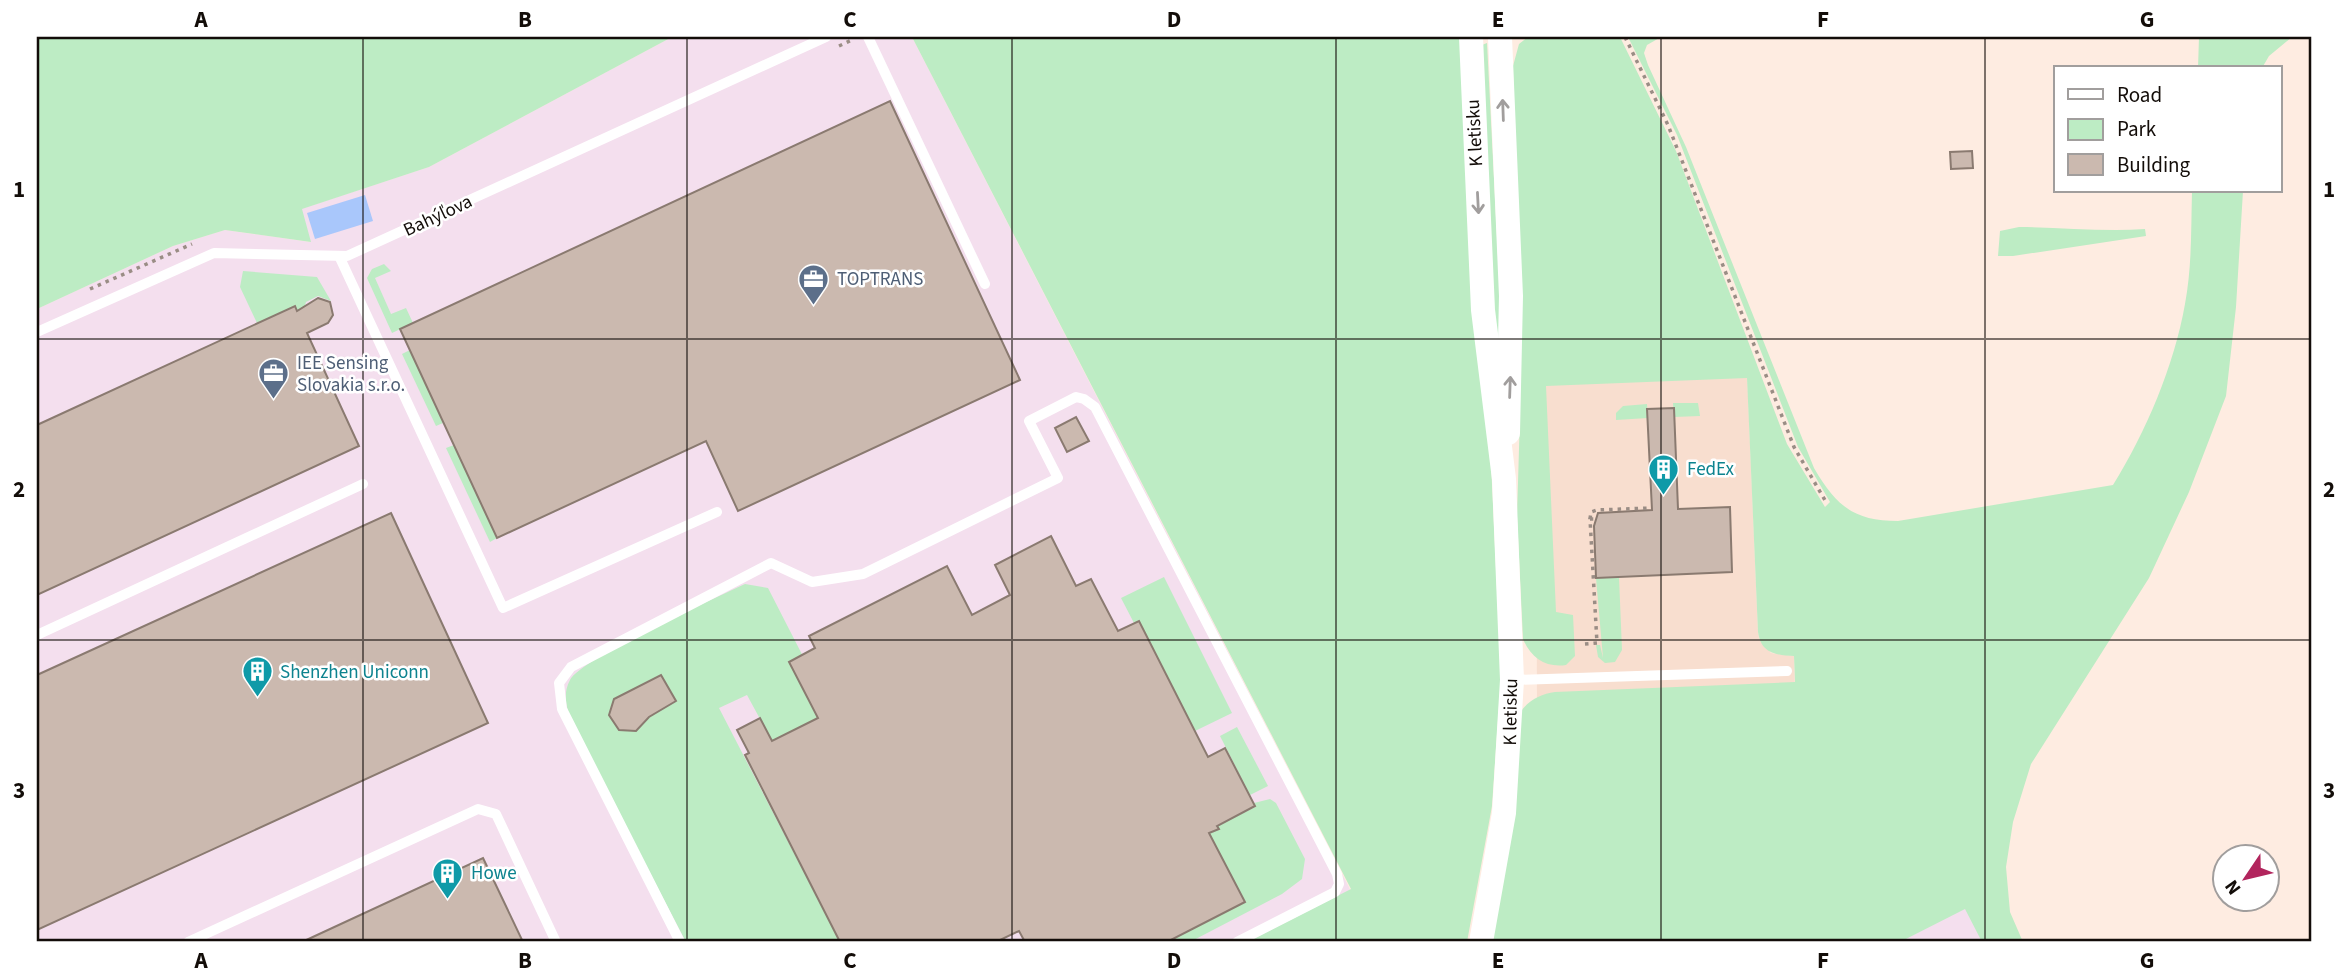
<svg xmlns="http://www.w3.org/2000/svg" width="2348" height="979" font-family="'Source Sans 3',sans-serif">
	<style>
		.built { fill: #f8decf }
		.industrial { fill: #f4dfee }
		.green { fill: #bdecc4 }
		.water { fill: #a9c7fb }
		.building { fill: #cbb9af; stroke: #8a7a70; stroke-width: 2 }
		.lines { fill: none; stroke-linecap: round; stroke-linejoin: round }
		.path { stroke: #9a8d85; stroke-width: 3.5; stroke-dasharray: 3.5 5; stroke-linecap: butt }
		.service { stroke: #fff; stroke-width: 10 }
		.tertiary { stroke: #fff; stroke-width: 24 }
		.oneway { stroke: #a19e9d }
		.grid { fill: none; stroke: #130d09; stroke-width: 2; stroke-opacity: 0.55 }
		.labels { text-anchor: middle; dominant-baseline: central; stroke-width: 5; stroke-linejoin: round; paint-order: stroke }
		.street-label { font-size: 19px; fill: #130d09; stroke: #fff }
		.service-label { font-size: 19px; fill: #4e5e75; stroke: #fff; text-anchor: start }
		.culture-label { font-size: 19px; fill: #0d838f; stroke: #fff; text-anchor: start }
		.neatline { fill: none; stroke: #130d09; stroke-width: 2.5 }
		.grid-label { font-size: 23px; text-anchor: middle; font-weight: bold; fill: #130d09 }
	</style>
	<rect width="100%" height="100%" fill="#feece1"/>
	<polygon class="built" points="1747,373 1758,632 1759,638 1771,653 1794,656 1795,690 1537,714 1536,381"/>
	<g class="industrial">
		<polygon points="672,37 912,37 1377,942 37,942 37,309 173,246 225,230 310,242 301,209 429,167"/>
		<polygon points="1939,869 1993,942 1835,942"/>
	</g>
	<g class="green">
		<polygon points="37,37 672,37 429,167 302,209 311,242 225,230 173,246 37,309"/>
		<polygon points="912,37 1461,37 1491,463 1501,676 1492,806 1467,942 1247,942 1351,889"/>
		<path d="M1528,37H1620L1676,151L1787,444L1825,507L1830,502L1798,447L1677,135L1628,37H1661L1647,45L1644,53L1648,65L1686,147L1814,468C1836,506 1854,521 1898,521L2113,485C2146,432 2174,366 2185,304C2192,267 2191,229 2192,191H2243L2236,307L2226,396L2189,492L2149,578L2031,764L2013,822L2006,867L2010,912L2023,942H1982L1965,909L1900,942H1488L1520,713C1528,700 1541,694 1555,692L1795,682L1794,656C1775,655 1761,653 1758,632L1747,378L1546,386L1556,612L1573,615L1575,656L1566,665C1546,668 1531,658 1523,639L1517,516L1520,415L1513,66L1519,44Z"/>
		<polygon points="2199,37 2292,37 2269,56 2262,68 2198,68"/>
		<polygon points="1487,43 1503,355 1496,355 1482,45"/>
		<path d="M2019,227C2061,227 2103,232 2145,229L2146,236L2013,256H1998L2000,231Z"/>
		<polygon points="384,264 391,271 375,278 391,314 406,308 413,323 392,333 367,278 372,269"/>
		<polygon points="243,271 317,277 331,301 318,296 306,302 301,319 295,306 257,323 240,287"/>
		<polygon points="410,350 443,423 436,426 402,354"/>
		<polygon points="1673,403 1698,403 1700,416 1674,417"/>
		<polygon points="1647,404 1648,418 1616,420 1616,413 1623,406"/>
		<polygon points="454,445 497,538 490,542 446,448"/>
		<polygon points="1164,577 1232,713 1195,731 1139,621 1134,623 1121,598"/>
		<polygon points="1619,577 1622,650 1615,662 1605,663 1598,657 1596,645 1600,645 1603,658 1596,578"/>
		<path d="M745,584L768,588L831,711L772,741L747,695L719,708L840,942H686L571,722C567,707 562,695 570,680C583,657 713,599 745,584Z"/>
		<polygon points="1237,727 1268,786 1250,795 1220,736"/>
		<polygon points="1270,799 1276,803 1305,859 1302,879 1282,894 1190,942 1167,942 1244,902 1209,833 1219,829 1217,826 1255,807 1254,803"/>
	</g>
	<polygon class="water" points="365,195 373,221 315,239 307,213"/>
	<g class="building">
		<polygon points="890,101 1020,380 738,511 706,441 497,538 400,329"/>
		<polygon points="1972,151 1973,168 1951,169 1950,152"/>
		<polygon points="318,298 330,302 333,315 328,323 307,333 359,446 37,595 37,425 295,306 297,311"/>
		<polygon points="1674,408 1678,509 1730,507 1732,572 1596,578 1594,526 1598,513 1652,510 1647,409"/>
		<polygon points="1076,417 1089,441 1067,452 1055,428"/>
		<polygon points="391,513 488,723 37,930 37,675"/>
		<polygon points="1051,536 1076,586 1091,579 1118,631 1139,621 1208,757 1225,748 1255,806 1217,826 1219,829 1209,833 1245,902 1167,942 1025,942 1019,931 996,942 840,942 745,755 749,753 737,730 760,718 772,741 818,718 789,662 815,648 809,636 947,566 972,615 1010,595 995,565"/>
		<polygon points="661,675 676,701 649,717 636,731 619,730 609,715 614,699"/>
		<polygon points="483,858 523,942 302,942"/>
	</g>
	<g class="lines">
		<g class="path">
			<polyline points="1625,37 1668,125 1794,447 1826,502"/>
			<polyline points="839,46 854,39"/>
			<polyline points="90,289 192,244"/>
			<polyline points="1590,519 1591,512 1597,510 1651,508"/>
			<polyline points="1585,644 1597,643 1590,519 1596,519"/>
		</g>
		<g class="service">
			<polyline points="868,37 985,284"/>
			<polyline points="340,258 503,608 717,512"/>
			<polyline points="37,332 214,253 347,256 826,37"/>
			<polyline points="37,635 363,484"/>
			<polyline points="1513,680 1787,671"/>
			<polyline points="188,942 478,809 496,814 556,942"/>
			<polyline points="680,942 562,709 559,683 571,667 771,563 812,582 863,574 1058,478 1029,421 1076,397 1084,399 1095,407 1337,874 1339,884 1335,892 1237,942"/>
		</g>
		<g class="tertiary">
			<polyline points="1471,37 1483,310 1504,479 1512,680 1504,813 1481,942"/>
			<polyline points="1500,37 1511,296 1508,433"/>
		</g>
	</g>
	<defs><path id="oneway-shaft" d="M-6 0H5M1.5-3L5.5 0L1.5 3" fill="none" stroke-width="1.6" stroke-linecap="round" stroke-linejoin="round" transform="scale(1.75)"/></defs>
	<g class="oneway">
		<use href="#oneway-shaft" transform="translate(1503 110) rotate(-92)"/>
		<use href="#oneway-shaft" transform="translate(1478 203) rotate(87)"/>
		<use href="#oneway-shaft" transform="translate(1510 387) rotate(-88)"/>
	</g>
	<path class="grid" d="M363,37V942M687,37V942M1012,37V942M1336,37V942M1661,37V942M1985,37V942M37,339H2311M37,640H2311"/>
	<defs>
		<symbol id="office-pin" viewBox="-11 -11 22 30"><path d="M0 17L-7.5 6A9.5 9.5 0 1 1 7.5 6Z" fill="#5c6f8a" stroke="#fff"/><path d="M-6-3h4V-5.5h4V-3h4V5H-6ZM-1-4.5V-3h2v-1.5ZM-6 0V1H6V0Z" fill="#fff"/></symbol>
		<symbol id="building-pin" viewBox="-11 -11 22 30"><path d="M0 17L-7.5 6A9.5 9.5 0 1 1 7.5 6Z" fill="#0f9aa8" stroke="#fff"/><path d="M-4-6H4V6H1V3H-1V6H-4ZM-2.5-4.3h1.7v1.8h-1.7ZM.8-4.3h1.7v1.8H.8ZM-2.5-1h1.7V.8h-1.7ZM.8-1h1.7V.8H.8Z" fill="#fff"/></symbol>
	</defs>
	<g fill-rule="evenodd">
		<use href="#office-pin" x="796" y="262" width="35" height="47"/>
		<use href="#office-pin" x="256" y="356" width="35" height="47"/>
		<use href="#building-pin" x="1646" y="452" width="35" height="47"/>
		<use href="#building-pin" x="240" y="654" width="35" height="47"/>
		<use href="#building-pin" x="430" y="856" width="35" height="47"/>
	</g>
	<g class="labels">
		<g class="street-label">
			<text transform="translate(1475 133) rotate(-93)">K letisku</text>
			<text transform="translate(438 216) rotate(-25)">Bahýľova</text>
			<text transform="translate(1511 712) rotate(-89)">K letisku</text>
		</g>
		<g class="service-label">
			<text x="837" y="279">TOPTRANS</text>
			<text x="297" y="363">IEE Sensing<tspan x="297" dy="22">Slovakia s.r.o.</tspan></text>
		</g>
		<g class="culture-label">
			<text x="1687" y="469">FedEx</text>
			<text x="280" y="672">Shenzhen Uniconn</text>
			<text x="471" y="873">Howe</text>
		</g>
	</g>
	<rect width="2348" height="979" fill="none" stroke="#ffffff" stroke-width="77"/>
	<rect x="2054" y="66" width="228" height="126" fill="#ffffff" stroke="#a19e9d" stroke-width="2"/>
	<rect x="2068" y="89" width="35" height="10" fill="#ffffff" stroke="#a19e9d" stroke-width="2"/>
	<text x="2117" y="102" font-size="21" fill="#130d09">Road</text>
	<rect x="2068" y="119" width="35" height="21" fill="#bdecc4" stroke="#a19e9d" stroke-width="2"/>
	<text x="2117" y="136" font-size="21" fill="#130d09">Park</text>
	<rect x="2068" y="154" width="35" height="21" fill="#cbb9af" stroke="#a19e9d" stroke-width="2"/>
	<text x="2117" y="172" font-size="21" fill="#130d09">Building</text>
	<g transform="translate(2246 878) rotate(235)"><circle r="33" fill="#ffffff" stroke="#a19e9d" stroke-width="2"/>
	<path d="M0-5L12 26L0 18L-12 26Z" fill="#b2255d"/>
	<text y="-10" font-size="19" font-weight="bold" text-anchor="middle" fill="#130d09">N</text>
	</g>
	<rect x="38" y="38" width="2272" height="902" class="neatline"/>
	<g class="grid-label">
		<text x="201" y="27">A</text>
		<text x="525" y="27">B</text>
		<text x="850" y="27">C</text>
		<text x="1174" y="27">D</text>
		<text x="1498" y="27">E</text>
		<text x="1823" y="27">F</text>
		<text x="2147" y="27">G</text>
		<text x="19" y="197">1</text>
		<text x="2329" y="197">1</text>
		<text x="19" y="497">2</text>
		<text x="2329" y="497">2</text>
		<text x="19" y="798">3</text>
		<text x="2329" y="798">3</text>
		<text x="201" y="968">A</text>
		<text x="525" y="968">B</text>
		<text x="850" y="968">C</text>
		<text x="1174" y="968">D</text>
		<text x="1498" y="968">E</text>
		<text x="1823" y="968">F</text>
		<text x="2147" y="968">G</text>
	</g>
</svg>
